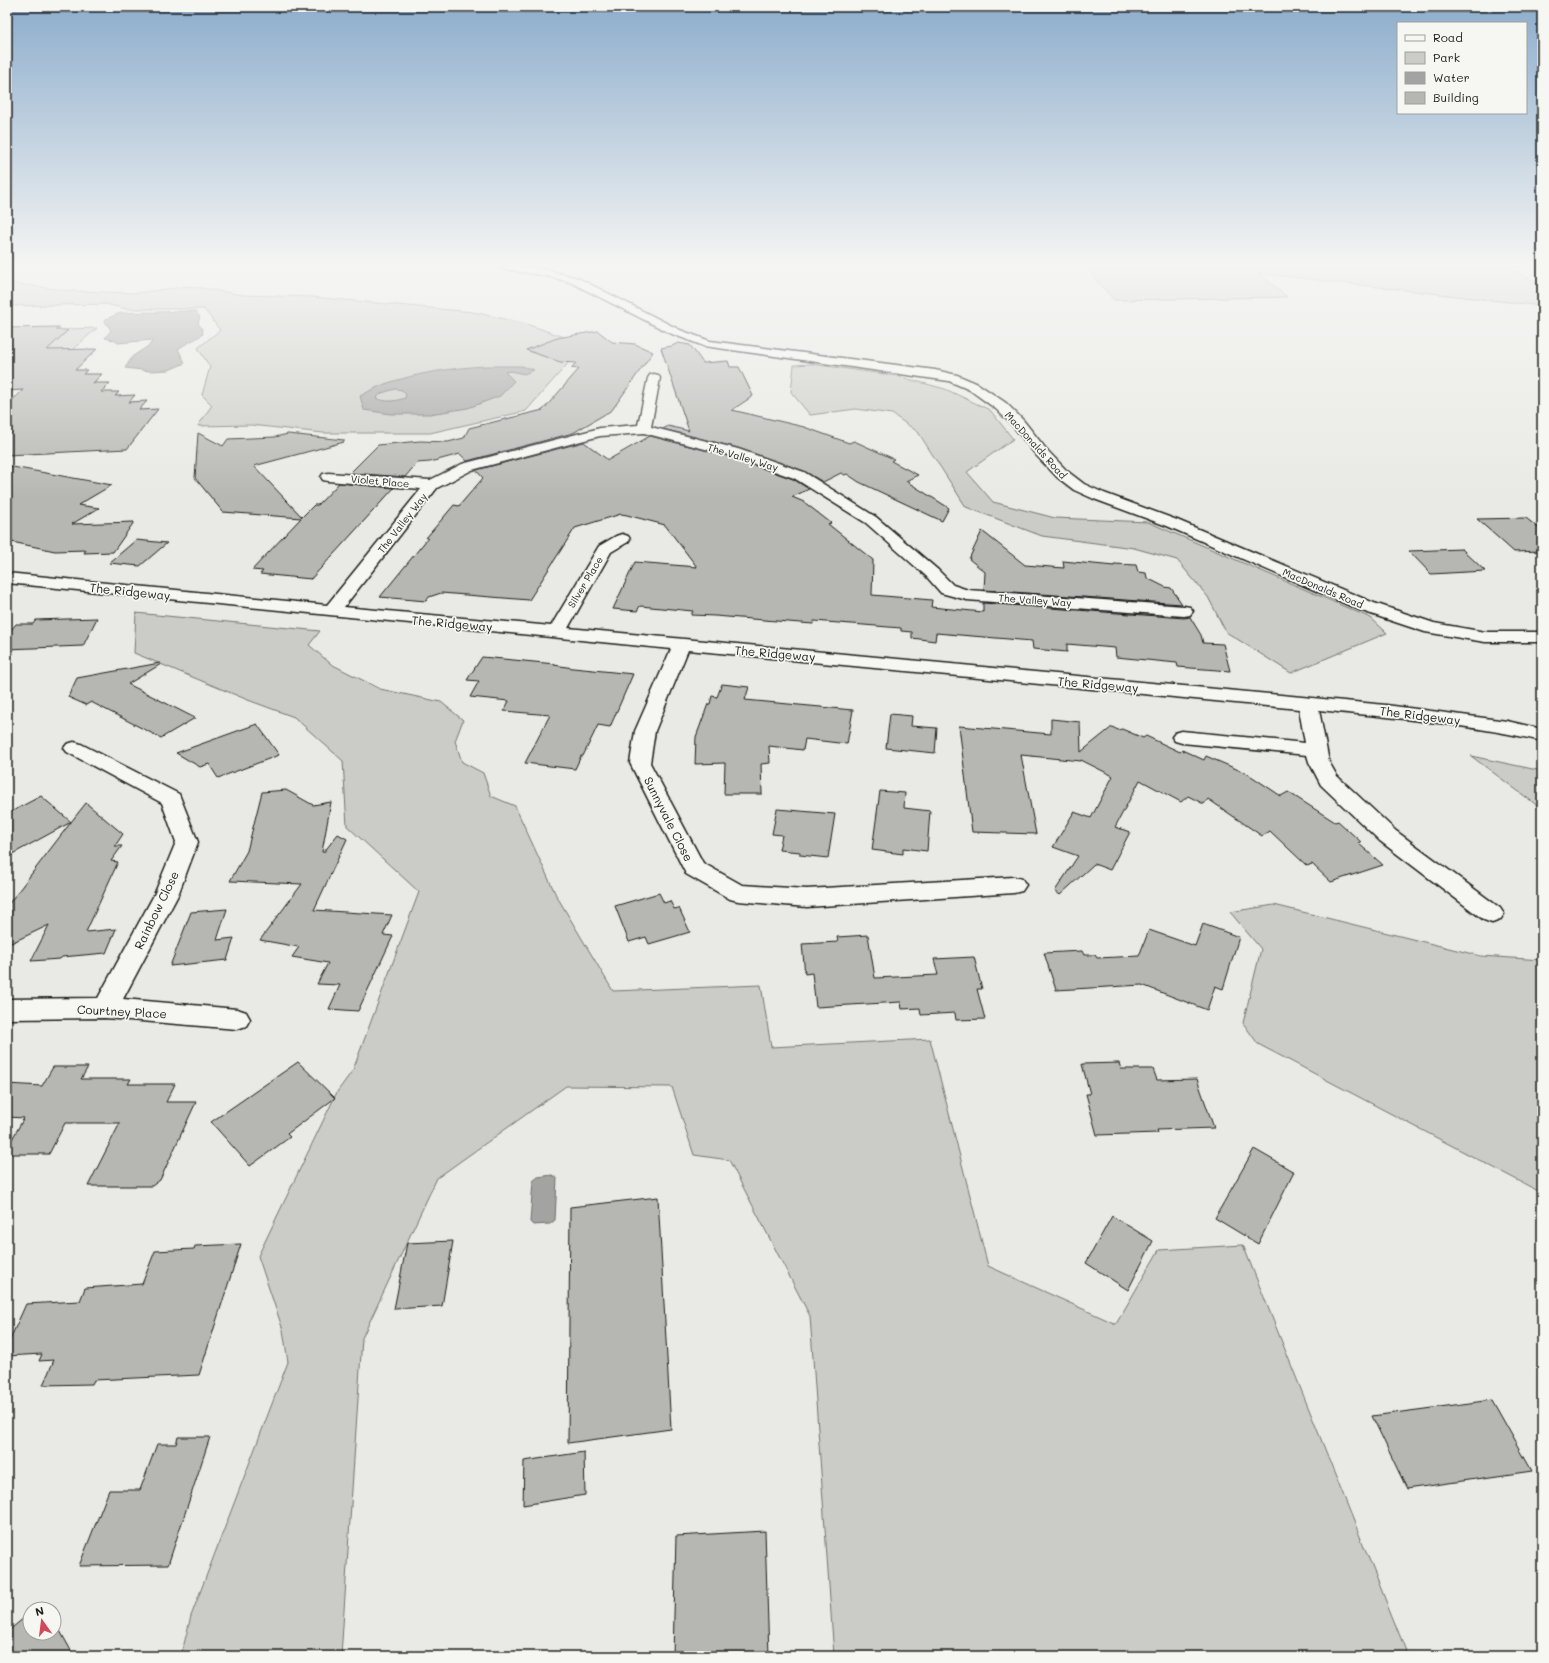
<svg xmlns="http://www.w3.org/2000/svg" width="1549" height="1663" font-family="Mali,sans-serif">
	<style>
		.green { fill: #cbcbc7; stroke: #747472 }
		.water { fill: #a3a3a1; stroke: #6d6d6c; fill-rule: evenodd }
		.building { fill: #b6b6b3; stroke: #1c1c1c }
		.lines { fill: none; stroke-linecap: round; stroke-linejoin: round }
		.minor-casing { stroke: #1c1c1c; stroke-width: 3 }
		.minor { fill: #f6f6f2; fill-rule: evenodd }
		.labels { text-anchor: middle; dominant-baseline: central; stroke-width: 3.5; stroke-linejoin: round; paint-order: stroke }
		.far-street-label { font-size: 10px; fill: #1c1c1c; stroke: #f6f6f2 }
		.street-label { font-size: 12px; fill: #1c1c1c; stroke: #f6f6f2 }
	</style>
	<rect width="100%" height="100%" fill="#e9e9e5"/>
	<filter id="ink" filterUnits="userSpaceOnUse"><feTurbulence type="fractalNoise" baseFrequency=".025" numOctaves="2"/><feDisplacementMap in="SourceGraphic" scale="8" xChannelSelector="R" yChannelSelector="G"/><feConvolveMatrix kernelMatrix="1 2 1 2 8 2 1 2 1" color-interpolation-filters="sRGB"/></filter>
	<g filter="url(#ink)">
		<g class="green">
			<polygon points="1542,266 1542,268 1505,267 1542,285 1542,306 1258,273 1287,297 1114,300 1085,267"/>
			<polygon points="7,280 17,284 71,291 137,293 189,286 243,295 313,297 472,312 523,323 585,344 526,411 430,433 323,433 251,425 198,426 212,405 202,395 210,367 198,348 220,330 204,309 126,309 106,304 7,306"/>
			<polygon points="97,328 65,356 37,357 70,329"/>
			<polygon points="811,364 897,376 945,389 990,410 1013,439 967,472 993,502 1055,518 1148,522 1371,618 1387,633 1291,673 1226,632 1208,597 1177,560 1134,548 1042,536 966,507 918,432 892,414 856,409 810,415 791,392 794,365"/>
			<polygon points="136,613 320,631 309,645 331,664 380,689 441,702 463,720 455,741 462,762 483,773 491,796 515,806 556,895 613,991 761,985 771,1047 930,1039 988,1266 1116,1324 1159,1250 1243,1245 1408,1656 834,1656 810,1316 729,1160 694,1155 672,1087 566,1086 437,1178 362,1338 341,1656 181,1656 191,1616 288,1362 283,1330 258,1256 337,1092 353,1070 419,892 347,826 343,761 294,717 248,700 134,653"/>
			<polygon points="1471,756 1542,771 1542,809"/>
			<polygon points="1274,905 1481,956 1542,960 1542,1193 1258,1044 1243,1023 1261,949 1230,912"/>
		</g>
		<g class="water">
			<path d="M195,311L200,317L198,323L202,329L203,334C195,340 186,343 178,349L185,363L169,370L150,371L125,368L133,356L150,345L152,340L118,343L114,340L105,338L111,330L104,320L120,313Z"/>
			<path d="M485,366H522L534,370L524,374L511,371L505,372L514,381L500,396L468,408L430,414H391L364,410L360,396C368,392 376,387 385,384C417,373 451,368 485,366ZM395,389L402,390L406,395L405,398C396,401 386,403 376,398L382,393Z"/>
			<polygon points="552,1175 557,1178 555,1220 550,1224 533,1225 530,1222 533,1181 538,1177"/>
		</g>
		<g class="building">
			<polygon points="60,327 56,330 68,330 47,350 97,349 75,370 87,370 83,374 102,374 93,383 110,383 101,392 119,392 115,396 135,395 129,402 147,401 139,410 158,409 127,449 7,455 7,405 23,390 7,391 7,328"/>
			<polygon points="598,331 612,342 635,344 653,352 612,410 573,433 467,461 460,454 430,462 417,463 405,477 350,473 378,445 420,441 448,442 464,438 469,428 543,410 579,369 571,368 576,363 560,362 526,350 557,338"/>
			<polygon points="678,343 690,345 703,363 728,361 730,367 739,367 753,396 732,410 804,427 849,443 854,441 894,459 891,461 918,475 906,481 949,508 942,521 859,482 847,474 845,475 841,473 823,482 804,471 738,448 663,429 668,426 689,431 661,348 672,346"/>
			<polygon points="198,433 223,446 228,439 275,437 288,434 344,440 344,442 254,466 302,517 314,505 318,505 339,483 394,488 311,579 260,574 263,571 252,570 301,518 223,512 195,478"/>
			<polygon points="650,436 728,456 793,479 809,489 792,497 804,502 831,523 828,524 873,560 872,595 932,600 931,607 983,612 983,603 1184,618 1190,617 1201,635 1203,643 1223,644 1230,671 1178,667 1177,663 1116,657 1115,648 1067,644 1067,652 1033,649 1032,641 936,633 935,641 912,638 912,632 901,631 901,628 814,621 813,624 715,616 691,615 693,611 640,606 637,611 613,609 635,562 697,567 665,525 627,515 621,514 575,528 529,600 441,593 429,597 426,601 380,597 428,538 426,538 454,505 459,506 483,478 476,470 584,442 608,460"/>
			<polygon points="7,466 112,485 78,505 99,508 72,524 134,522 113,552 84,553 86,550 55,551 7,541"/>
			<polygon points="1526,518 1542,531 1542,551 1514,552 1477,519"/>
			<polygon points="982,531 1025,565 1064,568 1063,561 1114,566 1114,564 1136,565 1138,572 1146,573 1147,578 1165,587 1171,588 1182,604 984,590 985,572 969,559"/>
			<polygon points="136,540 167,543 140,566 109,563"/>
			<polygon points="1462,549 1485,571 1431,574 1409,551"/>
			<polygon points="97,618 83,646 7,649 7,635 16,624 33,624 36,620"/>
			<polygon points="482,657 555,664 554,665 573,668 633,674 610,727 598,725 583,756 581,756 575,769 525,763 550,715 504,711 509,701 470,697 479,681 467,680"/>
			<polygon points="160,663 161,664 128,684 195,718 161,738 91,702 86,705 68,697 77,678"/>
			<polygon points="722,684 749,687 745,700 853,710 847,744 805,739 803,750 769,746 770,763 761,764 762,794 724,794 725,763 695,764 696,737 708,704 710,704 712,696 717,697"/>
			<polygon points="890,714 912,716 911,726 937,728 935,753 886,748"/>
			<polygon points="1051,719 1080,722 1081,752 1112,727 1118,730 1122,729 1143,738 1146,736 1180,752 1182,750 1204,760 1206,756 1248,774 1281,796 1288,792 1335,822 1338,821 1361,842 1358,843 1383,865 1331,882 1312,864 1307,866 1270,831 1262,836 1208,799 1204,804 1188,796 1181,802 1140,780 1115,827 1130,832 1110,870 1094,864 1060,895 1055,891 1078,856 1053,847 1074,812 1091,818 1113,776 1081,760 1081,761 1021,755 1036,834 972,832 959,726 1051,734"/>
			<polygon points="257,724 279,755 218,778 209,764 200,767 176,753"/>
			<polygon points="286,790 313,805 331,802 322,852 324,852 338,834 347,839 314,910 392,915 383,935 393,936 358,1011 329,1009 340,985 317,984 328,963 292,957 299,947 260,940 302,884 230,881 247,851 262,792"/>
			<polygon points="880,791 905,793 904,808 930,811 927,851 903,848 903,854 872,850"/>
			<polygon points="41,796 71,822 86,803 123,834 115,846 122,846 111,861 118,862 86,932 116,929 106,953 62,957 60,959 31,961 49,925 7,945 7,906 71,822 7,857 7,814"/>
			<polygon points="777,809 835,814 828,858 800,855 800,852 779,850 782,835 772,834"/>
			<polygon points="659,893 664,903 670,901 674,909 679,908 690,932 649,944 646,937 629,942 615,906"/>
			<polygon points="227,909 217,940 234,938 227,960 170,966 191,912"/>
			<polygon points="1203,924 1239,937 1223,989 1215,986 1207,1010 1142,985 1056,990 1044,953 1082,951 1084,955 1095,955 1097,958 1139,956 1149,930 1195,946"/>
			<polygon points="868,935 875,978 938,975 934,959 974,957 982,989 977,989 985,1019 956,1020 955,1013 921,1015 920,1008 902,1009 901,1002 816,1007 812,973 805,974 802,944 838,942 837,937"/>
			<polygon points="298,1062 335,1098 287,1134 290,1137 250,1166 211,1122"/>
			<polygon points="1119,1063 1121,1069 1153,1069 1157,1080 1197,1079 1214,1128 1157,1130 1158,1133 1097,1135 1086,1094 1090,1094 1082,1064"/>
			<polygon points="53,1067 88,1067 81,1079 131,1079 128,1084 175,1084 166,1102 196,1102 160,1180 152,1186 88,1186 120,1123 65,1123 49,1154 7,1154 7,1148 24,1118 7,1117 7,1084 42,1086"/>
			<polygon points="1254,1149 1294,1172 1258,1244 1215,1218"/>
			<polygon points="658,1197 671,1429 568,1443 570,1207"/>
			<polygon points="1112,1216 1153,1241 1128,1290 1086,1263"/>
			<polygon points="453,1241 442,1306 394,1309 407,1243"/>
			<polygon points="241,1244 199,1375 94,1380 92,1384 43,1385 54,1360 39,1361 42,1354 7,1356 7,1346 26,1304 80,1301 85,1288 142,1284 155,1251 194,1249 195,1246"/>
			<polygon points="1492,1400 1532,1471 1407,1489 1372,1416"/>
			<polygon points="178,1437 210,1437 168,1565 79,1566 109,1490 140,1490 157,1444 176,1444"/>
			<polygon points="584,1452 585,1495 523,1505 524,1461"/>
			<polygon points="765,1531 769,1656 673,1656 676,1536"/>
			<polygon points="30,1613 30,1633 54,1633 54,1620 74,1656 7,1656 7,1632"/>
		</g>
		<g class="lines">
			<defs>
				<g id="minor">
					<polygon points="499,266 523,266 547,270 578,278 680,330 710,341 935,370 957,375 978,384 1006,403 1023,420 1046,449 1067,471 1084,484 1104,493 1177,520 1374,603 1434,623 1485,632 1542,632 1542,642 1485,642 1425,632 1362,611 1167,526 1094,499 1074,490 1057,477 1036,455 1013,426 996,409 970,390 949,381 704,346 672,334 570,282 547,276 504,269"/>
					<path d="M654,374L658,375L660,378L651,427L738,449L804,472L876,517L938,570L953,585L968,590L1184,606L1190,607L1193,611L1190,615L1184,616L967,600L941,593L926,576L866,523L794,478L728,455L644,433L600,436L472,470L437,488L344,607L551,626L599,546L616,536L622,534L628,536L630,539L628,542L611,552L568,628L1386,705L1507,721L1542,729V741C1469,724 1393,718 1319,710L1329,762L1337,776L1396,831L1500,908L1504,914L1500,920L1492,923L1484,920L1380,841L1321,785L1309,762L1307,755L1182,743L1175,741L1172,737L1175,733L1182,731L1305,743L1299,709L688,650L655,731L650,763L703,863L742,885L807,889L1014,877L1022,879L1026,885L1022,891L1014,893L807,907L738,901L730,899L686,874L630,763L635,731L671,649L7,583V573L327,605L421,489L328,481L323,480L321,477L323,474L328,473L430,480L462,464L600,428L638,425L648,378L650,375Z"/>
					<polygon points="74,742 81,744 179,794 198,842 178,895 123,999 237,1009 246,1012 250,1019 246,1026 237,1029 105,1018 7,1019 7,999 98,998 154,895 176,842 162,803 67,752 64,748 67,744"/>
				</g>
			</defs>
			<use href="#minor" class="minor-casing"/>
			<use href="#minor" class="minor"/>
		</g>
	</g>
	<linearGradient id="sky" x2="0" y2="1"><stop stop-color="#8cadcc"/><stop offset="0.53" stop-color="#f5f5f3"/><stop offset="1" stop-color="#f5f5f3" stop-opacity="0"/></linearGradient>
	<rect width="1549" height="499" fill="url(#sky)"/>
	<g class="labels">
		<g class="far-street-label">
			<text transform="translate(1036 445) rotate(48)">MacDonalds Road</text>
			<text transform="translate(743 457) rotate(17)">The Valley Way</text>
			<text transform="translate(380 481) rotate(5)">Violet Place</text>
			<text transform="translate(402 523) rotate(-52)">The Valley Way</text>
			<text transform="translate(585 582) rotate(-59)">Silver Place</text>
			<text transform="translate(1323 588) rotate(23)">MacDonalds Road</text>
			<text transform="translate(1035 600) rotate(4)">The Valley Way</text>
		</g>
		<g class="street-label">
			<text transform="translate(130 591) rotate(6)">The Ridgeway</text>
			<text transform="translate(452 623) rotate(5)">The Ridgeway</text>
			<text transform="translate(775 653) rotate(5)">The Ridgeway</text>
			<text transform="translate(1098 684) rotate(5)">The Ridgeway</text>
			<text transform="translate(1420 715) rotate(7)">The Ridgeway</text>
			<text transform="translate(669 819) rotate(63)">Sunnyvale Close</text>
			<text transform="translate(156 910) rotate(-64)">Rainbow Close</text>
			<text transform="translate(122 1011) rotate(3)">Courtney Place</text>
		</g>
	</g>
	<rect width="1549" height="1663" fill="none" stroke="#f6f6f2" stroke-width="24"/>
	<rect x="12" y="12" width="1525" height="1639" fill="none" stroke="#1c1c1c" stroke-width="1.5" filter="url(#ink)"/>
	<rect x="1397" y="22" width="130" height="92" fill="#f6f6f2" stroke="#9f9f9c"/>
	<rect x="1405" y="35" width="20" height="6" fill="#f6f6f2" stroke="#9f9f9c"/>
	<text x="1433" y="42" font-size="12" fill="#1c1c1c">Road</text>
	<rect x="1405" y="52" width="20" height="12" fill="#cbcbc7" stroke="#9f9f9c"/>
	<text x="1433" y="62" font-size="12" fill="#1c1c1c">Park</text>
	<rect x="1405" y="72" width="20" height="12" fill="#a3a3a1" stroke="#9f9f9c"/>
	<text x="1433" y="82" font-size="12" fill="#1c1c1c">Water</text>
	<rect x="1405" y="92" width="20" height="12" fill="#b6b6b3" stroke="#9f9f9c"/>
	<text x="1433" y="102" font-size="12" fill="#1c1c1c">Building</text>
	<g transform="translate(42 1621) rotate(346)"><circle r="19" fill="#f6f6f2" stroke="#9f9f9c"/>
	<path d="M0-3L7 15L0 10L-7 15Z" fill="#d1495b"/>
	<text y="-6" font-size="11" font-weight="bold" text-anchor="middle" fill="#1c1c1c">N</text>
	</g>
</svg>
